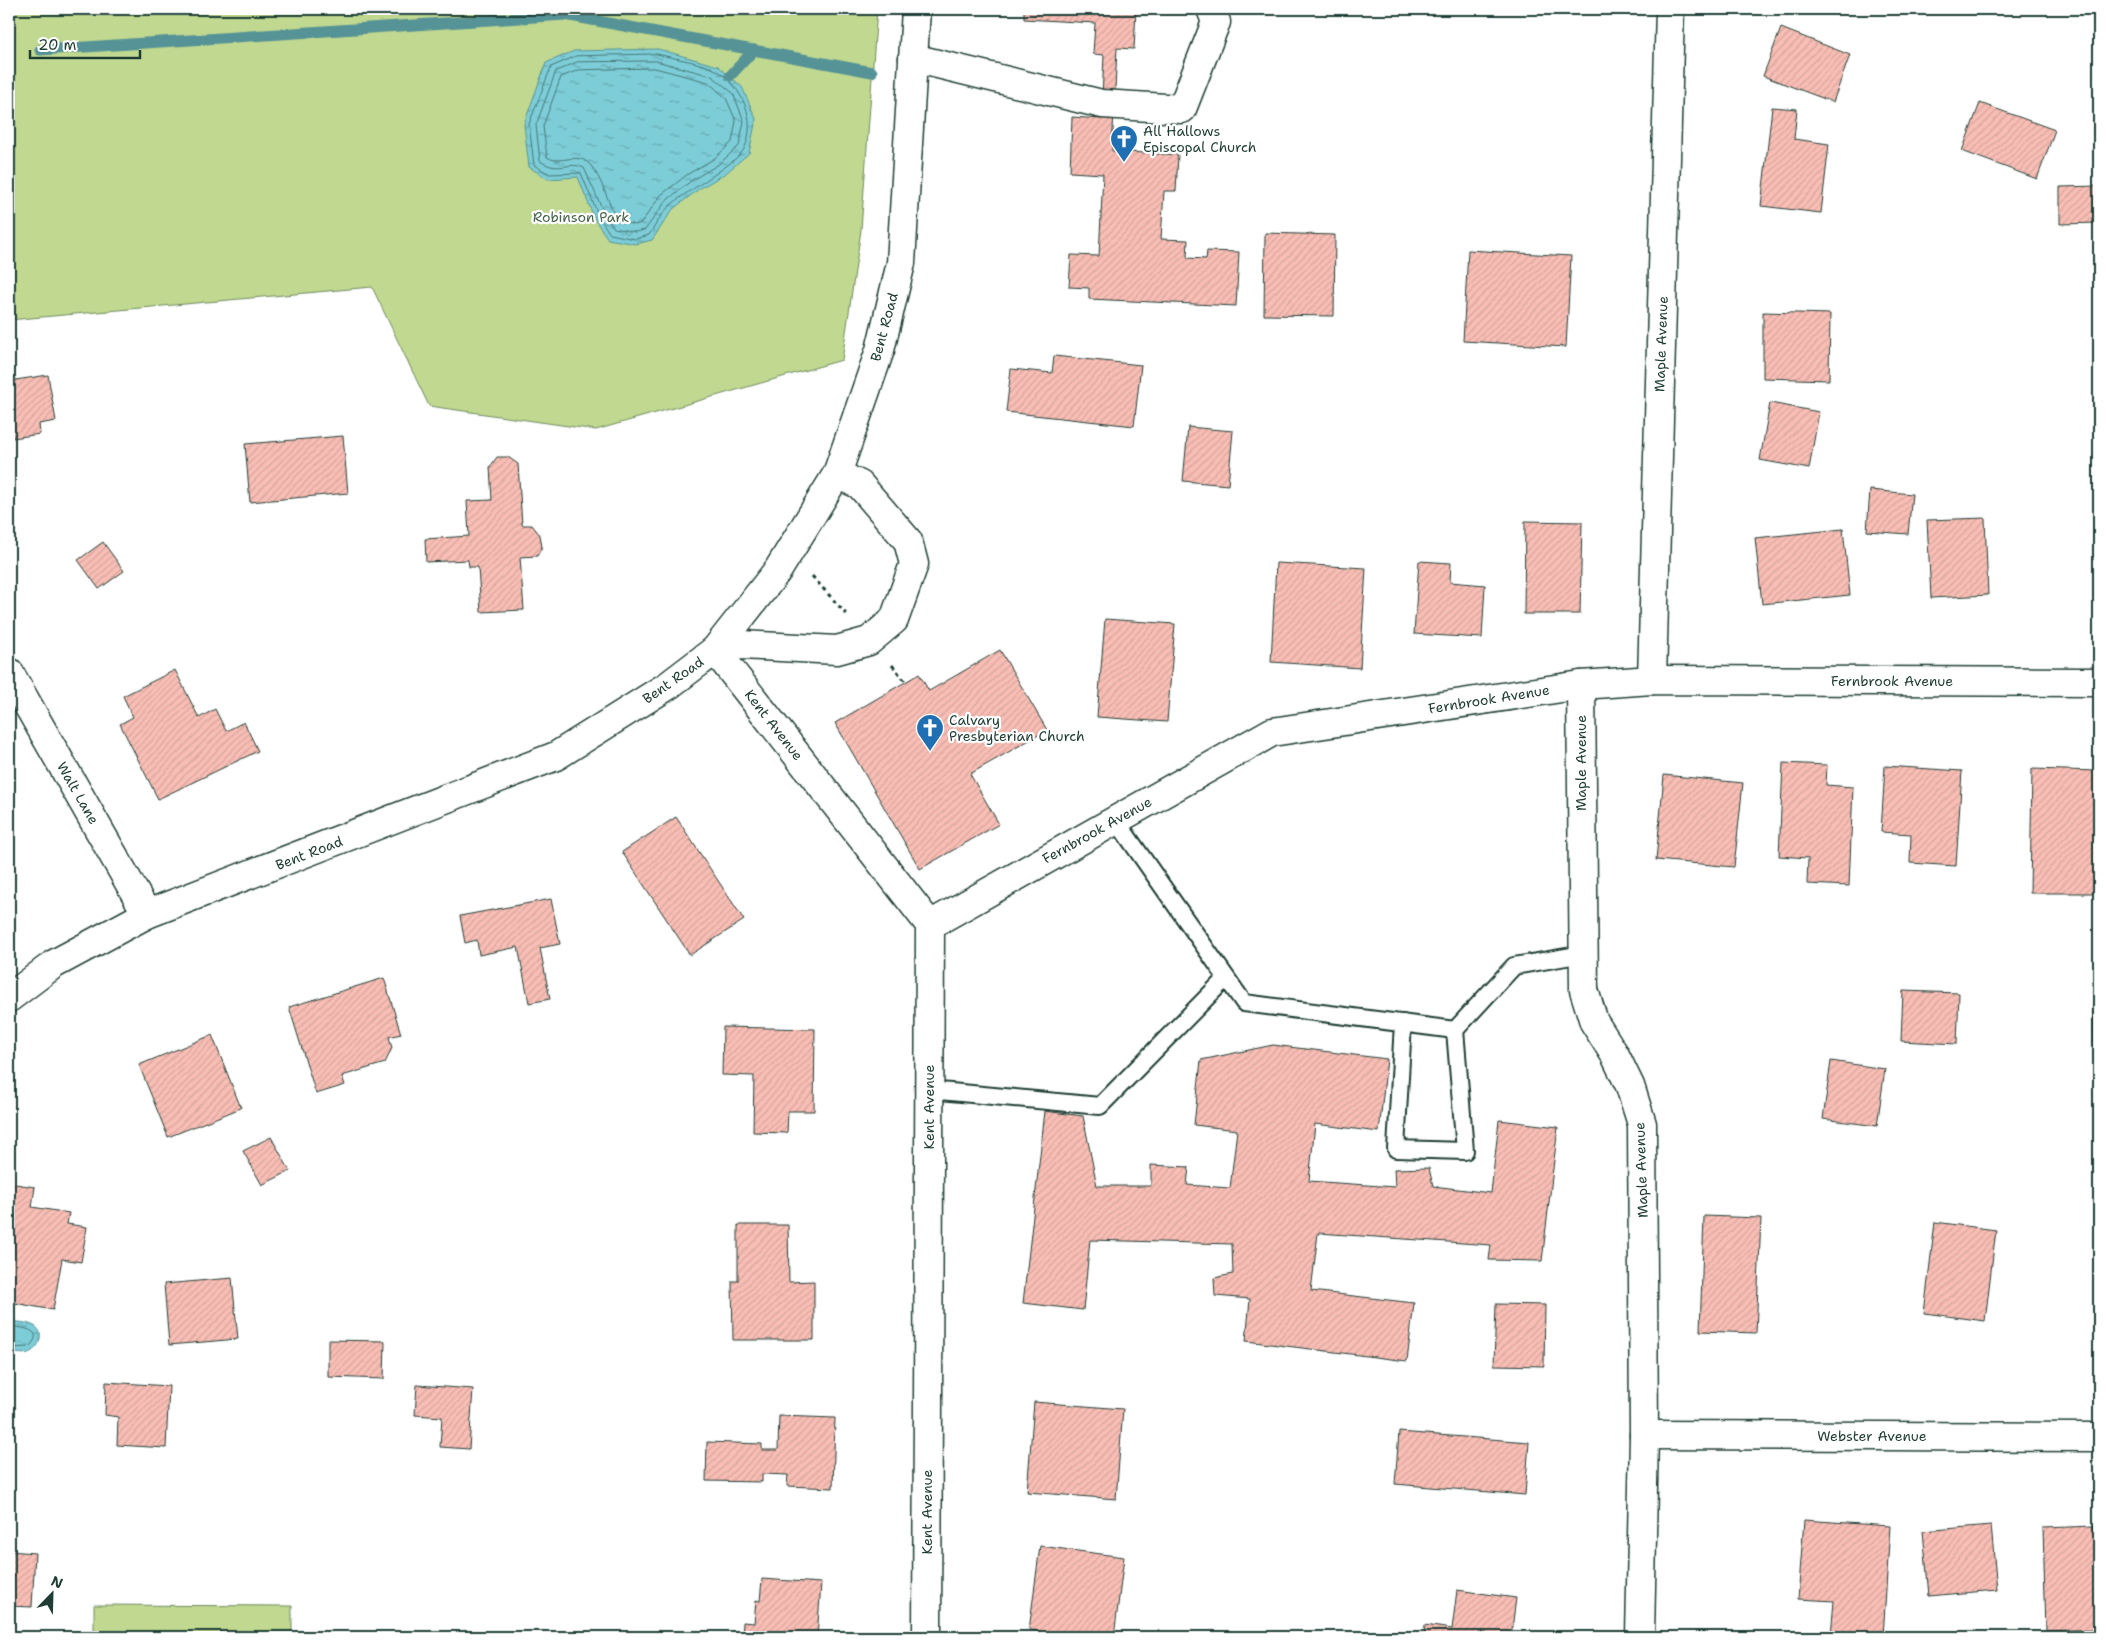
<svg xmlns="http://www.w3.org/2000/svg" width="2108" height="1646" font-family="'Shantell Sans',sans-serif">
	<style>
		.park { fill: #c0d88f; stroke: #708a62 }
		.water { fill: url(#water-ripples); stroke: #579396 }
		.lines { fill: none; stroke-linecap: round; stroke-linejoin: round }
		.shore { stroke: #457776; stroke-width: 1 }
		.stream { stroke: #579396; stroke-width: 11 }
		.building { fill: url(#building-hatch); stroke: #1f3d34 }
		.service-casing { stroke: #1f3d34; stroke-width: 20 }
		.minor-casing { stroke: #1f3d34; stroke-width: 31 }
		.path { stroke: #1f3d34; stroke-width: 3; stroke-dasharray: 4 4; stroke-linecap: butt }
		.service { stroke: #fff; stroke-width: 16 }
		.minor { stroke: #fff; stroke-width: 28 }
		.labels { text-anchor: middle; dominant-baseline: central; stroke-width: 4.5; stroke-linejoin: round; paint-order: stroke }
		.poi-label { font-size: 14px; fill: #1f3d34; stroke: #fff; text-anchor: start }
		.park-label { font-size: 14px; fill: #47644b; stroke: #fff }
		.street-label { font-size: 14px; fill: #1f3d34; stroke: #fff }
	</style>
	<defs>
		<pattern id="water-ripples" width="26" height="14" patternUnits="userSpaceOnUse" patternTransform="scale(1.25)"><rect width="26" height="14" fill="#7dcdd8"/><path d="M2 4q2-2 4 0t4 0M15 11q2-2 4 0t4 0" fill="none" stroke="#66a8b0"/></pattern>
		<pattern id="building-hatch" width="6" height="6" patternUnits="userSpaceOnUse" patternTransform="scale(1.25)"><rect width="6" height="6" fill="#f9beb5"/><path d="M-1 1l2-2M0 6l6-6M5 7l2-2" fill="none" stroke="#d5a49c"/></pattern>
	</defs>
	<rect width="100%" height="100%" fill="#fff"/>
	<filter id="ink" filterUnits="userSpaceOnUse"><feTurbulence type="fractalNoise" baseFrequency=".02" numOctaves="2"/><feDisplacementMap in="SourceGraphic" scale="10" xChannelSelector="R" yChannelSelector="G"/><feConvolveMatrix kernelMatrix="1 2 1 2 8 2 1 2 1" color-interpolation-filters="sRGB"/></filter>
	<g filter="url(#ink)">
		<g class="park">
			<polygon points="9,9 877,9 861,230 842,360 596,430 429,406 372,287 9,320"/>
			<polygon points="94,1605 292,1606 292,1637 94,1637"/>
		</g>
		<g class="water">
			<polygon points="658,49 718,66 742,87 756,119 749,153 726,173 699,189 673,209 652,240 636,244 608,239 595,220 578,177 548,179 529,167 524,124 546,63 574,51"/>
			<path d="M9,1321C18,1322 28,1322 36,1327C44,1333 40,1346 32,1351C26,1356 16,1353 9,1352Z"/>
		</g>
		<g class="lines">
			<g class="shore">
				<path d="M657,54C672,58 704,63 716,70C742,86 758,121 744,149C737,163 687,191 672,204C662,212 656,225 649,235L635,239L610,234L599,217L581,173L549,174L534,165L529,124L551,67L576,56Z"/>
				<path d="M656,61L712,76L733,93L744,121L739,146L719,164L692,180L666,201L645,230L635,232L614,228L605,215L584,168C568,160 560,174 540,161L536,125L556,71L577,62Z"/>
				<path d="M655,68L708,82L726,98L736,121L732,142L715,158L688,174L661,195L641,223L635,225L618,221C608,206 599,163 581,159C570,156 557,164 547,157L543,126L561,77L579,70Z"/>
				<path d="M9,1326C22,1328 47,1329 29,1347L9,1348"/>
			</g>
			<g class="stream">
				<polyline points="40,50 565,15 872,72"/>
				<polyline points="730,76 754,50"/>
			</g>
		</g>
		<g class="building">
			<polygon points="1024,9 1153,9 1136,9 1134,49 1117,48 1112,151 1178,155 1176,191 1164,191 1161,239 1188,240 1187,258 1206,259 1207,251 1239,252 1236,306 1089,299 1089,288 1069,287 1071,255 1099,256 1103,174 1070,172 1072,117 1101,119 1104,55 1093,54 1095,23 1024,19"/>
			<polygon points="1781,28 1850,55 1833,102 1763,76"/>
			<polygon points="1980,103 2055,130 2037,179 1962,151"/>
			<polygon points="1772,107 1797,109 1794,139 1829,144 1821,213 1761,206"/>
			<polygon points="2099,186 2099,223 2060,224 2060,187"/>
			<polygon points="1265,233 1335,235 1334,316 1264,315"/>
			<polygon points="1468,250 1571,256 1566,347 1463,341"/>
			<polygon points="1763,312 1830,314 1829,380 1763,378"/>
			<polygon points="1054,356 1141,365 1134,426 1006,412 1011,369 1052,373"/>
			<polygon points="48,375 56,421 39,424 40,434 13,438 11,429 9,429 9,381"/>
			<polygon points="1770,403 1819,412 1809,469 1760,460"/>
			<polygon points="1188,427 1233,431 1228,485 1183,481"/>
			<polygon points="343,436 348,493 250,502 245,444"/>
			<polygon points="497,457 508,457 518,464 522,525 532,525 540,535 542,547 537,556 520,557 524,610 481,612 478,567 469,567 468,560 426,562 425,539 469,536 467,501 492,500 490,467"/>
			<polygon points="1870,490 1912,494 1908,534 1867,531"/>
			<polygon points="1985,518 1988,595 1931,598 1927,520"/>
			<polygon points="1525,521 1582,522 1580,614 1524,614"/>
			<polygon points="1843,529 1850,595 1762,604 1755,538"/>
			<polygon points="103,542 124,571 99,589 78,560"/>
			<polygon points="1419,561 1451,563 1450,582 1485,585 1482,638 1414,634"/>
			<polygon points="1276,563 1366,568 1360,668 1271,662"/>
			<polygon points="1105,619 1175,624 1167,722 1097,717"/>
			<polygon points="1000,650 1047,730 970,774 999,824 920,869 835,723 919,674 929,691"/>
			<polygon points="175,670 199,718 215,709 226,731 244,722 258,751 158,799 120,724 133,717 123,696"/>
			<polygon points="1783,763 1827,765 1826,785 1853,787 1849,886 1807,884 1808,858 1779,856"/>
			<polygon points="1885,766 1962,771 1956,866 1910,863 1911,834 1881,832"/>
			<polygon points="2032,769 2098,771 2096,893 2030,893"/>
			<polygon points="1664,775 1743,783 1734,867 1656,860"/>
			<polygon points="676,817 744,920 690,955 622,852"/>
			<polygon points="9,834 14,842 9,845"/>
			<polygon points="551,899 560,944 540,948 550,999 529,1003 518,947 479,955 477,940 465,943 460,916"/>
			<polygon points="384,978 401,1034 389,1037 392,1048 385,1063 342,1076 345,1085 316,1094 289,1007"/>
			<polygon points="1903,991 1959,993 1957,1044 1901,1041"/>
			<polygon points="2093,1005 2099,1005 2099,1046 2094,1046"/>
			<polygon points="723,1027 815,1029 814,1111 788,1111 787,1133 753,1132 754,1076 722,1075"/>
			<polygon points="212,1035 241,1108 168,1137 139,1065"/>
			<polygon points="1273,1045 1387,1059 1379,1132 1315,1124 1309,1181 1395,1187 1394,1169 1429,1168 1433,1186 1491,1193 1499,1120 1558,1127 1542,1261 1489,1260 1491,1245 1318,1233 1311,1291 1414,1303 1407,1361 1246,1341 1250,1299 1215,1296 1214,1278 1233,1274 1232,1244 1090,1240 1083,1310 1023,1303 1045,1111 1083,1116 1097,1186 1151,1186 1151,1165 1189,1167 1187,1185 1230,1188 1237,1130 1194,1125 1201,1060"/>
			<polygon points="1831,1061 1885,1069 1877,1126 1823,1119"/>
			<polygon points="271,1137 290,1171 262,1185 243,1151"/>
			<polygon points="9,1183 35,1187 32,1207 69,1213 67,1224 87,1227 81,1262 62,1259 53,1310 9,1302"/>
			<polygon points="1704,1216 1761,1218 1756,1333 1700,1331"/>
			<polygon points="1935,1222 1996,1230 1985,1321 1924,1313"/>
			<polygon points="738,1225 788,1225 789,1282 814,1281 814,1340 733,1340 732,1281 738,1281"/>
			<polygon points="232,1278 238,1339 169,1345 164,1284"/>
			<polygon points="1496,1304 1545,1305 1544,1366 1494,1365"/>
			<polygon points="328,1340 385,1341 384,1379 328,1377"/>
			<polygon points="106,1382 169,1386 166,1448 117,1445 118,1417 105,1415"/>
			<polygon points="417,1385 473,1389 469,1449 440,1447 442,1417 415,1415"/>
			<polygon points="1034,1402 1123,1409 1116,1499 1027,1492"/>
			<polygon points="779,1416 835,1418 833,1488 787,1486 788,1475 762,1474 762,1482 706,1481 707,1442 762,1444 762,1450 778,1450"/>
			<polygon points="1399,1432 1529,1442 1525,1495 1395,1484"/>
			<polygon points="1804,1520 1890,1526 1883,1637 1831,1635 1834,1601 1798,1599"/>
			<polygon points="1991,1525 1997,1590 1929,1596 1923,1531"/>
			<polygon points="2094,1526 2098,1629 2046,1631 2043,1528"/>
			<polygon points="1040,1546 1124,1557 1114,1637 1079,1637 1029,1630"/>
			<polygon points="9,1551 35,1553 32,1607 9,1606"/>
			<polygon points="762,1579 821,1583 817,1637 742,1637 743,1622 754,1623 756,1600 760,1601"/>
			<polygon points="1457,1590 1516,1598 1511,1637 1424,1637 1425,1625 1452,1629"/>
		</g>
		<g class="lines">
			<defs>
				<g id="service">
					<polyline points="1116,820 1244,1003 1455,1030 1514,966 1583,954"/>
					<polyline points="1403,1023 1396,1149 1465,1151 1455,1030"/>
					<polyline points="929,1090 1100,1106 1226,978"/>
				</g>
				<g id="minor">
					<polyline points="913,58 1102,104 1182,109 1216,22 1211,9"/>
					<polyline points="837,474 860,485 908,541 914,564 894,620 869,641 837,650 741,645 715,650 930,925 927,1637"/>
					<polyline points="9,672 147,914"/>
					<polyline points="1652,680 1670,9"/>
					<polyline points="1581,685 1584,990 1594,1022 1615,1055 1630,1086 1642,1124 1644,1435 1640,1637"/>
					<polyline points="930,925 1272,732 1581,685 1652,680 2099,682"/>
					<polyline points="9,998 54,964 147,914 556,756 669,685 715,650 778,570 837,474 880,350 901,263 916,9"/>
					<polyline points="1644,1435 2099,1437"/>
				</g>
			</defs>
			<use href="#service" class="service-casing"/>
			<use href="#minor" class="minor-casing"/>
			<g class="path">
				<polyline points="812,576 846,614"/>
				<polyline points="892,665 906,682"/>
			</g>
			<use href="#service" class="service"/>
			<use href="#minor" class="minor"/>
		</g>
	</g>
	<defs>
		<symbol id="church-pin" viewBox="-11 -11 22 30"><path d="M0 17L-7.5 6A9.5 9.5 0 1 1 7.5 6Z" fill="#1f6fb2" stroke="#fff"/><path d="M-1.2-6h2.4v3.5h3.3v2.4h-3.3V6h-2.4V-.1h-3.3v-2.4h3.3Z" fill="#fff"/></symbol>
	</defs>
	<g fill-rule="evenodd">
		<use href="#church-pin" x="1108" y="123" width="32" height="43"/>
		<use href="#church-pin" x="914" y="712" width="32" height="43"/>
	</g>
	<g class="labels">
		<g class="poi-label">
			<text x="1143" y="131">All Hallows<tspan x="1143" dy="16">Episcopal Church</tspan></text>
			<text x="949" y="720">Calvary<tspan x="949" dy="16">Presbyterian Church</tspan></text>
		</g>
		<g class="park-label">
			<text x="581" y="217">Robinson Park</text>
		</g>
		<g class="street-label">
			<text transform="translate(884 327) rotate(-75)">Bent Road</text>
			<text transform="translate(1661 344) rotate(-88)">Maple Avenue</text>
			<text transform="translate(673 680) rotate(-35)">Bent Road</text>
			<text x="1892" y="681">Fernbrook Avenue</text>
			<text transform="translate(1489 699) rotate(-9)">Fernbrook Avenue</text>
			<text transform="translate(774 725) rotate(52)">Kent Avenue</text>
			<text transform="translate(1581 763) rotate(-90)">Maple Avenue</text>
			<text transform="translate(78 793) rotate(60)">Walt Lane</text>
			<text transform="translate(1097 830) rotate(-29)">Fernbrook Avenue</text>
			<text transform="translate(309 853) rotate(-21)">Bent Road</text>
			<text transform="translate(929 1107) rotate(-90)">Kent Avenue</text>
			<text transform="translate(1641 1170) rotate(-92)">Maple Avenue</text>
			<text x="1872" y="1436">Webster Avenue</text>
			<text transform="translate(927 1512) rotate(-90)">Kent Avenue</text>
		</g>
	</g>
	<rect width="2108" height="1646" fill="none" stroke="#fff" stroke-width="30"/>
	<rect x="15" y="15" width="2078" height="1616" fill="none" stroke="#1f3d34" stroke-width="2" filter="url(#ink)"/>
	<g transform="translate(52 1594) rotate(23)" stroke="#ffffff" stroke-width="4" paint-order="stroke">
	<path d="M0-4L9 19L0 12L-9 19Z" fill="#1f3d34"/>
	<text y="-8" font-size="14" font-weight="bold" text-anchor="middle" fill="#1f3d34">N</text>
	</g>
	<path d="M30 50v8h110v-8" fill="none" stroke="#1f3d34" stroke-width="2.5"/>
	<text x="38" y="50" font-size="15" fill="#1f3d34" stroke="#ffffff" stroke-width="4" paint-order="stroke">20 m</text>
</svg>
